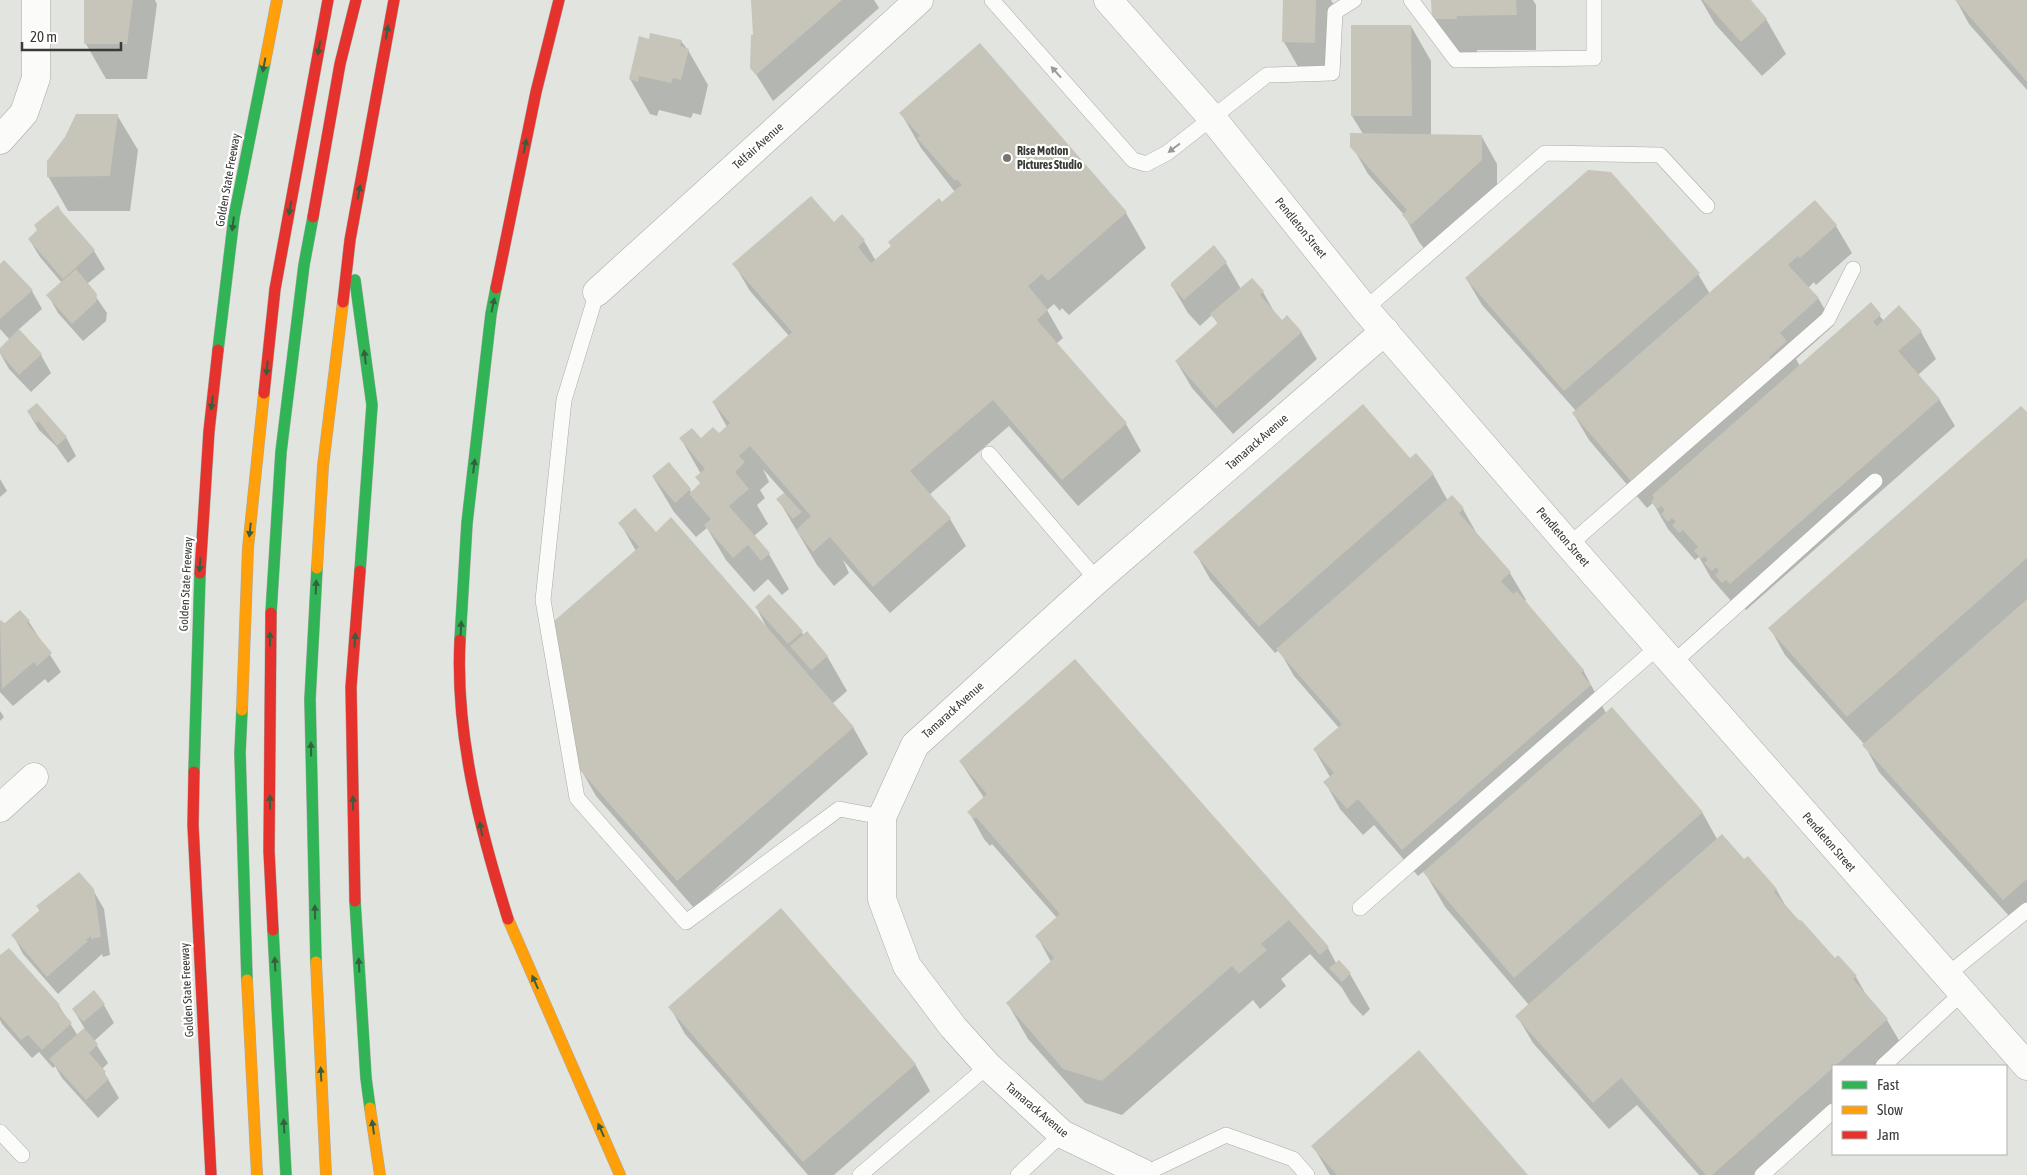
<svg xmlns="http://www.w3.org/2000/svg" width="2027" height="1175" font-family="'Asap Condensed',sans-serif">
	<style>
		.shadow { fill: #0003 }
		.building { fill: #c7c5b9 }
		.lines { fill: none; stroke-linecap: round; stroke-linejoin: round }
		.lane-casing { stroke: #a9aba6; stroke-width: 16 }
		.street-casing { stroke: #a9aba6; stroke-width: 29 }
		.fast-casing { stroke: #a9aba6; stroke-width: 12 }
		.slow-casing { stroke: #a9aba6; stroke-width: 12 }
		.jam-casing { stroke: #a9aba6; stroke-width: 12 }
		.lane { stroke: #fbfbfa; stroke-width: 15 }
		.street { stroke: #fbfbfa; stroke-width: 28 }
		.fast { stroke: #30b455; stroke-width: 11 }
		.slow { stroke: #ff9f0a; stroke-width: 11 }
		.jam { stroke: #e5322d; stroke-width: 11 }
		.oneway { fill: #365f3f }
		.oneway2 { fill: #9a9b98 }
		.poi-dot { fill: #747671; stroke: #fff; stroke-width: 2 }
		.labels { text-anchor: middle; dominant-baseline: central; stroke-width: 4.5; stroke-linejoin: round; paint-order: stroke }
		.street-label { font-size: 12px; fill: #393b36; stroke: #fff }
		.poi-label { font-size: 12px; font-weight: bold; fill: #393b36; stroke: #fff; text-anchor: start }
	</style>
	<rect width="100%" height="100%" fill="#e2e4df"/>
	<g class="shadow">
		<polygon points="86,0 155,0 157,4 147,79 106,79 86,44"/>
		<polygon points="752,0 874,0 879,8 773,101 752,68 754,37"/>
		<polygon points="1284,0 1331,0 1336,8 1335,77 1304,77 1284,42"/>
		<polygon points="1433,0 1533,0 1536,5 1536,50 1477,50 1477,53 1453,54 1433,19"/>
		<polygon points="1701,0 1749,0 1766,19 1786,54 1762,76 1715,24"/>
		<polygon points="1956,0 2027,0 2027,90 1969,24"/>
		<polygon points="1352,26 1411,26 1431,61 1431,136 1482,137 1497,164 1497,187 1427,252 1419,242 1404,215 1368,174 1352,146 1363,134 1352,116"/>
		<polygon points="650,40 681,41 688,50 708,85 701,115 693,113 691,118 659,110 657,116 650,114 630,79"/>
		<polygon points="901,113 1126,213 1146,248 1069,315 1062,308 1060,311 1054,304 1047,310 1063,338 1056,344 1126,424 1141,451 1078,506 1009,426 929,495 950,519 966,546 890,613 843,560 849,573 834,586 817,565 778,499 785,494 763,469 769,482 760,490 765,498 757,505 768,524 754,536 769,554 789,589 782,595 768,579 754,592 726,560 707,528 696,537 674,512 653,477 690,490 692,493 701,484 701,474 681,439 701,440 719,435 727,427 713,402 789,336 750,291 734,264 834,224 842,216 864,241 876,261 955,192 921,148"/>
		<polygon points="117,115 138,150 130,211 68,211 48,176"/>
		<polygon points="1815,202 1836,226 1852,253 1816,285 1814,282 1808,288 1818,298 1834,325 1796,359 1800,366 1870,304 1884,321 1921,332 1936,359 1918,375 1939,399 1955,426 1746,610 1743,606 1732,602 1711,578 1699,557 1695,560 1668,529 1653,503 1647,508 1589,440 1573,413 1576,411 1482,305 1466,278 1698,274 1710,294"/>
		<polygon points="62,214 94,251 105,269 87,284 107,313 106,321 83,341 58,313 48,295 62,283 40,257 29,239"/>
		<polygon points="1213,248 1226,263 1241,289 1252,280 1263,292 1277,317 1301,332 1317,359 1233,434 1192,388 1176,361 1218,324 1212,315 1200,326 1188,313 1172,286"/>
		<polygon points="0,265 32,291 42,309 18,330 41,355 51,373 31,392 9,369 0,353 0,349 10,340 0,329"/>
		<polygon points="28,412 66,437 76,456 68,463 56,446 39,430"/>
		<polygon points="2027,414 2027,920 2019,927 1879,772 1864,744 1785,655 1770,628"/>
		<polygon points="1410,460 1433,474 1448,501 1463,509 1478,536 1510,573 1526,600 1524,602 1583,670 1606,713 1702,812 1717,839 1776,889 1788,910 1835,960 1838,957 1856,977 1868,998 1887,1020 1903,1047 1881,1066 1833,1066 1833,1108 1758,1175 1699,1175 1637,1105 1609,1129 1533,1043 1517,1016 1529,1005 1445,907 1424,871 1418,876 1374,825 1363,835 1340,809 1325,782 1330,777 1314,749 1339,728 1294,676 1279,650 1275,653 1210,579 1195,552"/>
		<polygon points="0,479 7,491 0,497"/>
		<polygon points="620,523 655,533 768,630 756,607 769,596 804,635 827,656 847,691 832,704 853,727 868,754 694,908 596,796 580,768 636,551"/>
		<polygon points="20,612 29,622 61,672 48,683 45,679 13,706 0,692 0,620 5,625"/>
		<polygon points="1075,661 1328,948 1336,963 1350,974 1370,1009 1363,1016 1351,1003 1342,988 1310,954 1281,979 1286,986 1260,1009 1253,1000 1122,1115 1085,1103 1028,1039 1008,1004 1051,962 1037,936 1057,918 992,844 990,846 984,839 969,812 984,798 960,761"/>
		<polygon points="0,711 4,717 0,721"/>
		<polygon points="93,890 104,909 110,955 103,957 102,954 58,994 23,954 13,935 40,911 37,906"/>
		<polygon points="0,957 59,1006 78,1036 85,1029 73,1009 93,992 104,1005 114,1023 94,1041 108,1063 102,1069 119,1098 98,1118 62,1078 55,1066 53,1068 39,1052 32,1058 2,1024 0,1020"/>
		<polygon points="670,1007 915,1064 930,1091 834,1175 808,1175 685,1034"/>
		<polygon points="1313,1146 1526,1175 1330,1175"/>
	</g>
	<g class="building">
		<polygon points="84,0 133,0 127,44 84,44"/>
		<polygon points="751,0 842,0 756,75 750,68 751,35 753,35"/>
		<polygon points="1283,0 1316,0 1315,43 1282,42"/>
		<polygon points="1431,0 1516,0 1517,15 1457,16 1457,19 1432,19"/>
		<polygon points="1703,0 1751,0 1767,19 1741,42"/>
		<polygon points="1955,0 2027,0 2027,82"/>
		<polygon points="1351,25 1411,25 1412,116 1351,116"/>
		<polygon points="650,33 682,40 680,46 689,49 681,80 673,78 671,83 639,76 638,82 629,79 639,36 649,39"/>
		<polygon points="980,43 1127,212 1048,281 1042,274 1028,286 1048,310 1037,320 1127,423 1062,480 993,400 910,471 951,518 873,587 830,537 813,552 796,530 811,516 750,446 739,456 745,462 735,472 749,489 729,506 770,553 761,561 748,545 733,558 704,525 711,519 689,494 700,483 695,477 705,469 679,438 692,428 701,438 713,427 719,433 730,423 712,402 792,332 732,264 811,196 834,222 842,214 865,240 858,247 871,263 891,246 888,242 939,198 942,202 959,187 962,185 957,179 955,181 917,138 920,136 899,113"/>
		<polygon points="76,114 118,114 110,176 47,177 47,161 65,137"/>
		<polygon points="1350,133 1482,135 1482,160 1411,225 1402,215 1407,210 1350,147"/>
		<polygon points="1588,170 1611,172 1700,273 1564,391 1465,278"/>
		<polygon points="1815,200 1837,225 1800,258 1798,256 1788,265 1819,298 1780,333 1787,341 1769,357 1771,359 1631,481 1572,413"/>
		<polygon points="58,205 61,211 95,250 63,279 28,239 37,230 34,225"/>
		<polygon points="1214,245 1227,262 1184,300 1171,286 1171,283"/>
		<polygon points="4,260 33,290 0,319 0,264"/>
		<polygon points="76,269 97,294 96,302 72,324 46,295"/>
		<polygon points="1252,278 1264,291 1260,295 1282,320 1287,315 1302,332 1216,408 1175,361 1218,323 1210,314"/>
		<polygon points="1871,302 1881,314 1873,322 1877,326 1899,305 1922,331 1898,351 1940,399 1730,584 1726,580 1722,583 1715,575 1719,571 1716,567 1712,571 1704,563 1708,560 1704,556 1701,559 1694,551 1698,547 1683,530 1679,533 1672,525 1676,522 1672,518 1668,522 1661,514 1665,510 1661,506 1658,509 1651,502 1654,498 1652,495"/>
		<polygon points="19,329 42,354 19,375 0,353 0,348"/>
		<polygon points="37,403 67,437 57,446 39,421 36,423 27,411"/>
		<polygon points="1363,404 1410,458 1416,453 1434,474 1259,627 1193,552"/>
		<polygon points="2021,406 2027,412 2027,558 1847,717 1768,628"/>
		<polygon points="669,462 691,489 675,503 652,476"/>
		<polygon points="784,493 802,512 793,519 776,499"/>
		<polygon points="1452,495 1464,508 1459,513 1511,572 1501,581 1513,594 1517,591 1584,670 1581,673 1591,685 1402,850 1358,799 1347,809 1323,782 1334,773 1313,749 1342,724 1276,649"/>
		<polygon points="635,508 656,532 671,517 854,727 677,881 579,769 553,622 639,547 618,523"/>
		<polygon points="769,594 803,631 788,644 755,607"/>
		<polygon points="2027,599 2027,879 2003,900 1862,745"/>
		<polygon points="20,610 30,621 27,623 52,653 37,666 34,662 2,689 0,620 5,623"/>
		<polygon points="807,631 828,656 811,670 790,646"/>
		<polygon points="1075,659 1329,947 1320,955 1289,920 1261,944 1267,950 1239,974 1232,966 1102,1081 1063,1069 1006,1003 1054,958 1035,936 1060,914 976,817 974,819 967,812 987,794 959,761"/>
		<polygon points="1612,707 1703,812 1514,978 1423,872"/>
		<polygon points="1722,834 1744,859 1748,856 1777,889 1774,892 1796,917 1800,921 1801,920 1835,958 1838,955 1857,976 1853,979 1888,1019 1712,1175 1706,1175 1621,1078 1593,1103 1515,1016"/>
		<polygon points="79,872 94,889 101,937 91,939 91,936 86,940 88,941 47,977 11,935 40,910 36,906"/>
		<polygon points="781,908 916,1064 803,1162 668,1007"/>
		<polygon points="9,948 60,1005 58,1007 72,1023 42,1050 28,1035 21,1040 0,1016 0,955"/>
		<polygon points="1339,960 1351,973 1342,982 1329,968"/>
		<polygon points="94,990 105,1004 83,1022 72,1009"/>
		<polygon points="84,1028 98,1044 89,1053 106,1072 104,1074 109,1079 86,1100 49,1059"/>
		<polygon points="1419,1050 1528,1175 1337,1175 1311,1146"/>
	</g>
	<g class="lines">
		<defs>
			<g id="lane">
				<polyline points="992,0 1133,160 1146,164 1167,153 1267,75 1332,73 1335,12 1354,0"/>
				<polyline points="1411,0 1456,60 1594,58 1594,0"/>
				<polyline points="597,292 564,400 543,600 577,798 686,922 839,809 882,817"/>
				<polyline points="1365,309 1545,153 1660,155 1707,206"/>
				<polyline points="989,454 1097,580"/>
				<polyline points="1569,545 1828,319 1853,269"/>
				<polyline points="1673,663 1875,481"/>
				<polyline points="1360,908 1659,646"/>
				<polyline points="1946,976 2027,910"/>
				<polyline points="1883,1066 1961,994"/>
				<polyline points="0,1132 22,1155"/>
				<polyline points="860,1175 988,1066"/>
				<polyline points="1018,1175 1062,1134"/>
				<polyline points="1142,1175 1226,1135 1293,1159 1307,1175"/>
				<polyline points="1762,1175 1833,1111"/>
			</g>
			<g id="street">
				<polyline points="1108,0 1213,119 1365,309 1569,545 2027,1066"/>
				<polyline points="0,140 24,113 36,78 36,0"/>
				<polyline points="597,292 919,0"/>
				<polyline points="0,808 34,777"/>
				<polyline points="1143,1173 1062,1134 988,1066 953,1027 907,966 882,899 882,817 915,745 1097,580 1385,331"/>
			</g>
			<g id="fast">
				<polyline points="355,280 372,405 360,571"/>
				<polyline points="218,350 234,217 265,62"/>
				<polyline points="271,613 281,452 304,265 313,217"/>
				<polyline points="460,640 467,523 491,314 496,288"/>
				<polyline points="242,710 240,753 247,980"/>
				<polyline points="194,772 200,573"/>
				<polyline points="355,901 366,1078 370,1108"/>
				<polyline points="273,930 286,1175"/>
				<polyline points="316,962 310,699 317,568"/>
			</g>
			<g id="slow">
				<polyline points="265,62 277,0"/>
				<polyline points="317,568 323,466 343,302"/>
				<polyline points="242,710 248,548 264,393"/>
				<polyline points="508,919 620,1175"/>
				<polyline points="316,962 326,1175"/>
				<polyline points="247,980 257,1175"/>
				<polyline points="370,1108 380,1175"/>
			</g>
			<g id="jam">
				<polyline points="313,217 340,64 356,0"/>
				<polyline points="496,288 536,92 559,0"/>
				<polyline points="343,302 350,240 394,0"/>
				<polyline points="264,393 275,289 328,0"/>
				<polyline points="200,573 209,431 218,350"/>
				<polyline points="271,613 269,851 273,930"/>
				<path d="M460,640C455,734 480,830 508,919"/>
				<polyline points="194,772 193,825 211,1175"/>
				<polyline points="355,901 351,687 360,571"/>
			</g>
		</defs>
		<use href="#lane" class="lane-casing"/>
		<use href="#street" class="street-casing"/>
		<use href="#fast" class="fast-casing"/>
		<use href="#slow" class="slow-casing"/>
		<use href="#jam" class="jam-casing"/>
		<use href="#lane" class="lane"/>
		<use href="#street" class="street"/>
		<use href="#fast" class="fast"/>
		<use href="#slow" class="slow"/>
		<use href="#jam" class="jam"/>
	</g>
	<defs><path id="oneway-solid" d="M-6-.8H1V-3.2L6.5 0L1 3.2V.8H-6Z" transform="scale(1.25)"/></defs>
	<g class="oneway">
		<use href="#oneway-solid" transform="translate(387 32) rotate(-80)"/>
		<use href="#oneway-solid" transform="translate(319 48) rotate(100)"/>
		<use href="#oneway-solid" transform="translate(264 65) rotate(101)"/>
		<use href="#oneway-solid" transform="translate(525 146) rotate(-78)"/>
		<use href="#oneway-solid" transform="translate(359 192) rotate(-80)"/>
		<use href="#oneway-solid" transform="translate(290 208) rotate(100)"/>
		<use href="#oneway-solid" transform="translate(233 224) rotate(97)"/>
		<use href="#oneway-solid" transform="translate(493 305) rotate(-78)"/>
		<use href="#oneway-solid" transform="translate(365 357) rotate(-97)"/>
		<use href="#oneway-solid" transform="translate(267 368) rotate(96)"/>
		<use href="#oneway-solid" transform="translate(212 403) rotate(97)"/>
		<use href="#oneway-solid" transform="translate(474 466) rotate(-83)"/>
		<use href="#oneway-solid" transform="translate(250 530) rotate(96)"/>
		<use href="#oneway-solid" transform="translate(200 565) rotate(94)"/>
		<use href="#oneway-solid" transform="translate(316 587) rotate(-87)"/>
		<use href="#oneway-solid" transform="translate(461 628) rotate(-87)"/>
		<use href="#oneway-solid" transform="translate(270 639) rotate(-90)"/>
		<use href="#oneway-solid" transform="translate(355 640) rotate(-86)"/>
		<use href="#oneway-solid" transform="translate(311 749) rotate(-91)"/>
		<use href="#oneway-solid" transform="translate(270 802) rotate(-90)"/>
		<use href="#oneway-solid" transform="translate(353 803) rotate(-91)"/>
		<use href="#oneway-solid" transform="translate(481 829) rotate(-101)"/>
		<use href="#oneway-solid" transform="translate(315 912) rotate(-91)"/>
		<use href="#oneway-solid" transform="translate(275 964) rotate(-93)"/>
		<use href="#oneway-solid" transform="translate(359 965) rotate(-93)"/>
		<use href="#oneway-solid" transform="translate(535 982) rotate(-114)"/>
		<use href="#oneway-solid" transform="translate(321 1074) rotate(-93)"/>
		<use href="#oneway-solid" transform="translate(284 1126) rotate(-93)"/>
		<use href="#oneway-solid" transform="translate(373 1127) rotate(-98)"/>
		<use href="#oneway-solid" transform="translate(601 1130) rotate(-114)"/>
	</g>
	<g class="oneway2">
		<use href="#oneway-solid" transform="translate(1056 72) rotate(-132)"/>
		<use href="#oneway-solid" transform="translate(1174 148) rotate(143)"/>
	</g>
	<circle class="poi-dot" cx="1007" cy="158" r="5"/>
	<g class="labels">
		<g class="street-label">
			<text transform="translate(758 146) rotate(-42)">Telfair Avenue</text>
			<text transform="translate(228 180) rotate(-80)">Golden State Freeway</text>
			<text transform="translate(1301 228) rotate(51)">Pendleton Street</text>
			<text transform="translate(1257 442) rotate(-41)">Tamarack Avenue</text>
			<text transform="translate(1563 537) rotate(49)">Pendleton Street</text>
			<text transform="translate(186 584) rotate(-87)">Golden State Freeway</text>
			<text transform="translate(953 710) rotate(-42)">Tamarack Avenue</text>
			<text transform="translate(1829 842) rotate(49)">Pendleton Street</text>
			<text transform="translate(187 990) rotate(-93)">Golden State Freeway</text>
			<text transform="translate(1037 1110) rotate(40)">Tamarack Avenue</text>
		</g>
		<g class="poi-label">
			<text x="1017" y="151">Rise Motion<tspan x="1017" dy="14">Pictures Studio</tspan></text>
		</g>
	</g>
	<rect x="1832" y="1065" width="175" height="90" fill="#ffffff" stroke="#b0b1af"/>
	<rect x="1842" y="1081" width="25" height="8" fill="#30b455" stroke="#b0b1af"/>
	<text x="1877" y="1090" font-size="15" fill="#393b36">Fast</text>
	<rect x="1842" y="1106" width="25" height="8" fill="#ff9f0a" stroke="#b0b1af"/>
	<text x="1877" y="1115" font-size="15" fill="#393b36">Slow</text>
	<rect x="1842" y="1131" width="25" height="8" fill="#e5322d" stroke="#b0b1af"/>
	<text x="1877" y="1140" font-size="15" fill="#393b36">Jam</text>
	<path d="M22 42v8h99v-8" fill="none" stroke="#393b36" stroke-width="2.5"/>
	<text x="30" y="42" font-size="15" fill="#393b36" stroke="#ffffff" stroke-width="4" paint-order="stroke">20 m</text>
</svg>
